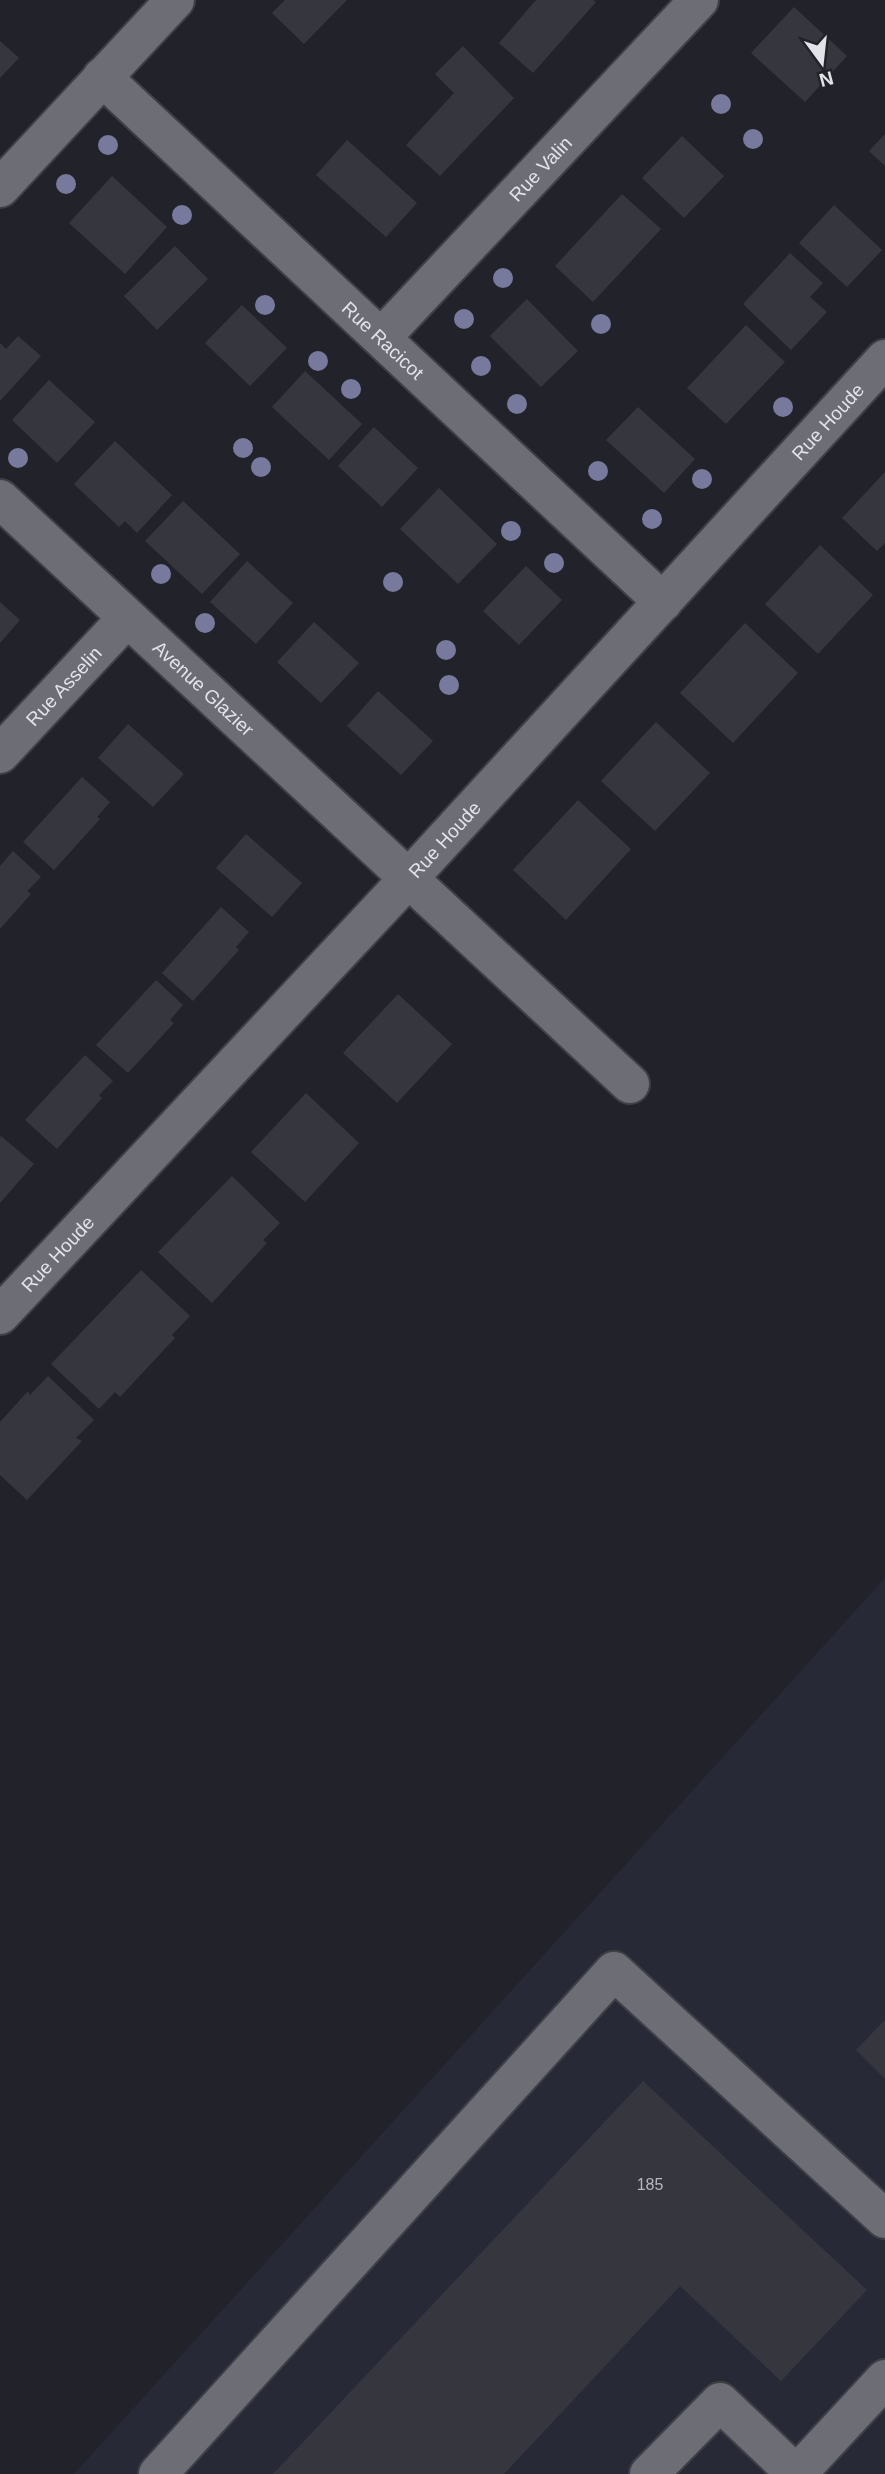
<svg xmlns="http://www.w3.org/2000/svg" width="885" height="2474" font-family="Helvetica,sans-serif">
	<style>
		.built { fill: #282936 }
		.building { fill: #36373e }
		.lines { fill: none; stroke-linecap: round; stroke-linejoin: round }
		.minor-casing { stroke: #3f4045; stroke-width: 42 }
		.minor { stroke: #6c6d75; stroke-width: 38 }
		.tree { fill: #777a9d }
		.labels { text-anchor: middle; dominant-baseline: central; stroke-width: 5; stroke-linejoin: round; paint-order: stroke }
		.number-label { font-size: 16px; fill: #b7b8be }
		.street-label { font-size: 19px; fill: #e2e3e8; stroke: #22232a }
	</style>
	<rect width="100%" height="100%" fill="#22232a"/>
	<polygon class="built" points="885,1578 885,2474 74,2474"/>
	<g class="building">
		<polygon points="285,0 347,0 304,44 272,13"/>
		<polygon points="536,0 593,0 596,2 533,73 499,43"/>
		<polygon points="794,7 847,56 805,102 751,53"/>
		<polygon points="0,41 19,58 0,78"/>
		<polygon points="463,46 514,98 440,176 406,145 454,93 435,74"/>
		<polygon points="885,134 885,166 869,151"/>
		<polygon points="682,136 724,176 684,218 642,178"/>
		<polygon points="347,140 417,203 386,237 316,175"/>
		<polygon points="112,176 167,227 125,274 69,223"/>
		<polygon points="622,194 661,229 593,302 555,266"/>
		<polygon points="834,205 882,250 847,287 799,243"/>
		<polygon points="175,246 208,279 157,330 124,296"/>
		<polygon points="790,253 823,283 810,297 827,312 791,350 743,304"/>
		<polygon points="527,299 578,351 541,387 490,336"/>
		<polygon points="242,305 287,348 250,386 205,343"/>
		<polygon points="746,325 785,362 726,424 687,388"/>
		<polygon points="18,336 41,356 0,401 0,343 6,349"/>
		<polygon points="305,371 362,424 329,460 272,407"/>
		<polygon points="49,380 95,422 57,463 12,420"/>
		<polygon points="638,407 695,459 664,493 606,440"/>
		<polygon points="374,427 418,468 382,507 338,466"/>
		<polygon points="115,441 172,495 137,533 125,521 119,527 74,484"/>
		<polygon points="885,472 885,543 877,551 842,518"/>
		<polygon points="439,488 497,544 458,584 400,529"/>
		<polygon points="183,501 240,554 202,594 145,541"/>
		<polygon points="820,545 873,595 818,654 765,604"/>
		<polygon points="247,561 293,603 256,644 210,602"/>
		<polygon points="526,566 562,600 519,645 483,611"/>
		<polygon points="0,602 20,620 0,643"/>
		<polygon points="314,622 359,663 321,703 277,662"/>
		<polygon points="745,623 798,673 733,743 680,693"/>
		<polygon points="378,691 433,741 401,775 347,726"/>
		<polygon points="656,722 710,773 655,831 601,781"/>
		<polygon points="128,724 184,774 153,807 98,758"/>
		<polygon points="82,777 110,802 97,817 100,819 54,870 23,842"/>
		<polygon points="578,800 631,849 566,920 513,870"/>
		<polygon points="246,834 302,883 272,917 216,868"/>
		<polygon points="13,851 41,877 27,891 31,894 0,929 0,866"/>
		<polygon points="221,907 249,932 236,947 239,950 193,1001 162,973"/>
		<polygon points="156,980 183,1005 170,1020 174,1023 128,1073 96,1045"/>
		<polygon points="398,994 452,1044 397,1103 343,1053"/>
		<polygon points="85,1055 113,1081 99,1095 102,1098 57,1149 25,1120"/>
		<polygon points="306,1093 359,1143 305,1202 251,1152"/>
		<polygon points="1,1136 34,1164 0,1203 0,1138"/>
		<polygon points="232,1176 280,1223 263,1240 267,1243 212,1303 158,1252"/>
		<polygon points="141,1270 190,1316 172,1335 175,1338 120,1397 115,1392 99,1409 51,1364"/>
		<polygon points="48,1376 94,1420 76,1438 82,1441 27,1500 0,1475 0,1422 28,1391 30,1395"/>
		<polygon points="885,2020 885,2079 856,2050"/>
		<polygon points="643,2081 867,2290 781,2381 680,2286 504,2474 273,2474"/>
	</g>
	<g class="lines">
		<defs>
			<g id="minor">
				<path id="s1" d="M102,77L663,602"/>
				<polyline points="0,188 175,0"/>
				<path id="s2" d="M382,337L699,0"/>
				<path id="s3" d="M0,499L630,1084"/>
				<path id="s4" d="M0,754L127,618"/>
				<path id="s5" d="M0,1315L409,878L885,359"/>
				<polyline points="158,2474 614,1971 885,2219"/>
				<polyline points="649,2474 720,2402 796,2474"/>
				<polyline points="797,2474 885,2379"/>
			</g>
		</defs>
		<use href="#minor" class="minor-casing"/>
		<use href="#minor" class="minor"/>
	</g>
	<g class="tree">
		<circle cx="721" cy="104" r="10"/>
		<circle cx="753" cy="139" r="10"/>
		<circle cx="108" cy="145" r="10"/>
		<circle cx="66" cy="184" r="10"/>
		<circle cx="182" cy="215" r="10"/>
		<circle cx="503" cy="278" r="10"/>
		<circle cx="265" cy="305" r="10"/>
		<circle cx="464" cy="319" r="10"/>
		<circle cx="601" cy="324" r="10"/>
		<circle cx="318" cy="361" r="10"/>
		<circle cx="481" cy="366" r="10"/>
		<circle cx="351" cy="389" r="10"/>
		<circle cx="517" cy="404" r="10"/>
		<circle cx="783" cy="407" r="10"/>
		<circle cx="243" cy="448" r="10"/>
		<circle cx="18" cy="458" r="10"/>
		<circle cx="261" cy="467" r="10"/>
		<circle cx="598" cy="471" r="10"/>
		<circle cx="702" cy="479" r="10"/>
		<circle cx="652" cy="519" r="10"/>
		<circle cx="511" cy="531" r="10"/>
		<circle cx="554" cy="563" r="10"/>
		<circle cx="161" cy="574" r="10"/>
		<circle cx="393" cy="582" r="10"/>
		<circle cx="205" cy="623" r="10"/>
		<circle cx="446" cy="650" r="10"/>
		<circle cx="449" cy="685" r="10"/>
	</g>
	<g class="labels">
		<g class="number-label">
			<text x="650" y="2184">185</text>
		</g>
		<g class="street-label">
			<text stroke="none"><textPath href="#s2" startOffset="231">Rue Valin</textPath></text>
			<text stroke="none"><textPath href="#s1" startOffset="385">Rue Racicot</textPath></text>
			<text stroke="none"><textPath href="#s5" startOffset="1218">Rue Houde</textPath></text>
			<text stroke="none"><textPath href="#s4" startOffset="93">Rue Asselin</textPath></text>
			<text stroke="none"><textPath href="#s3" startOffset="278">Avenue Glazier</textPath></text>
			<text stroke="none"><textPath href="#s5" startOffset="651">Rue Houde</textPath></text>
			<text stroke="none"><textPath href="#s5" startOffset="84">Rue Houde</textPath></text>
		</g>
	</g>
	<g transform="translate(822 63) rotate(165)" stroke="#22232a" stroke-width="5" paint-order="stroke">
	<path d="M0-5L12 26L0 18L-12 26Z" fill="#e2e3e8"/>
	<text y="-10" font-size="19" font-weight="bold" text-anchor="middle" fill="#e2e3e8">N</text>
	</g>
</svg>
